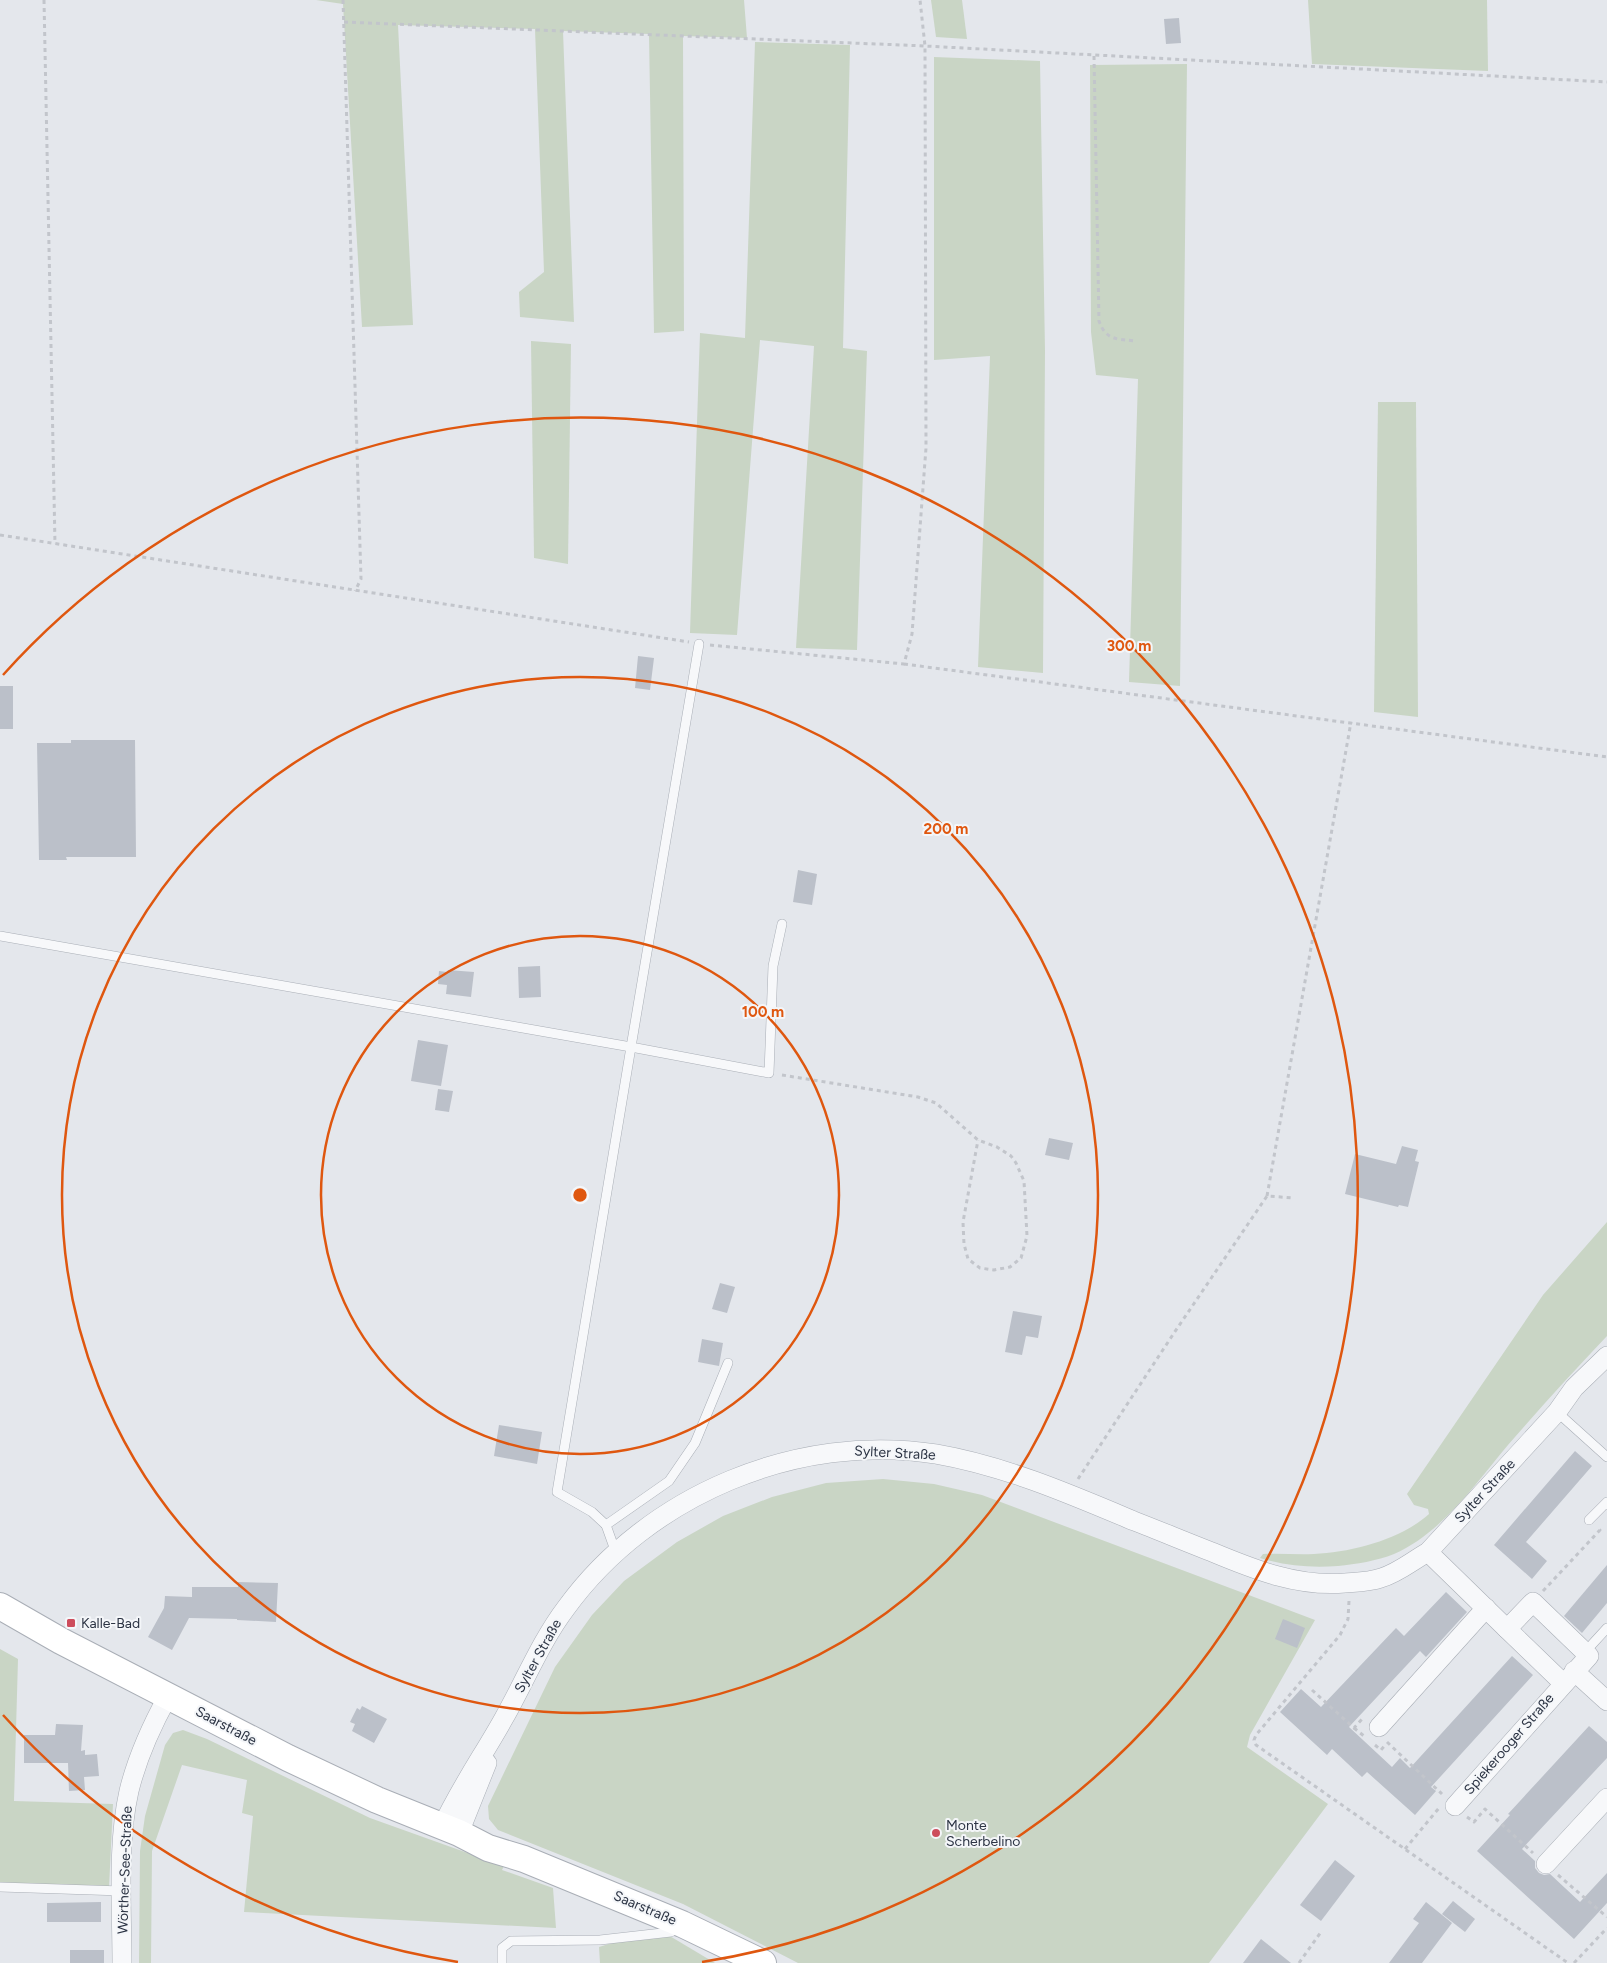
<svg xmlns="http://www.w3.org/2000/svg" width="1607" height="1963" font-family="Figtree,sans-serif">
	<style>
		.green { fill: #c9d5c5 }
		.building { fill: #bbc0c9 }
		.lines { fill: none; stroke-linecap: round; stroke-linejoin: round }
		.service-casing { stroke: #a9aeb6; stroke-width: 10 }
		.minor-casing { stroke: #a9aeb6; stroke-width: 20 }
		.secondary-casing { stroke: #a9aeb6; stroke-width: 28 }
		.path { stroke: #c2c5cb; stroke-width: 3; stroke-dasharray: 4 4; stroke-linecap: butt }
		.service { stroke: #f7f8fa; stroke-width: 9 }
		.minor { stroke: #f7f8fa; stroke-width: 19 }
		.secondary { stroke: #fff; stroke-width: 26 }
		.ring { fill: none; stroke: #df570f; stroke-width: 2.5 }
		.poi-dot { fill: #cd4c5c; stroke: #f4f6f9; stroke-width: 2 }
		.labels { text-anchor: middle; dominant-baseline: central; stroke-width: 4; stroke-linejoin: round; paint-order: stroke }
		.street-label { font-size: 14px; fill: #2c3444; stroke: #f4f6f9 }
		.poi-label { font-size: 14px; fill: #2c3444; stroke: #f4f6f9; text-anchor: start }
		.centre { fill: #df570f; stroke: #f4f6f9; stroke-width: 2.5 }
		.ring-label { font-size: 15px; text-anchor: middle; font-weight: bold; fill: #df570f; stroke: #f4f6f9; stroke-width: 4; stroke-linejoin: round; paint-order: stroke }
	</style>
	<rect width="100%" height="100%" fill="#e4e7ec"/>
	<g class="green">
		<polygon points="316,0 744,0 747,38 683,36 684,331 654,333 649,34 563,31 574,322 520,317 519,292 544,272 535,29 398,25 413,325 362,327 343,4"/>
		<polygon points="931,0 962,0 967,39 936,37"/>
		<polygon points="1308,0 1487,0 1488,71 1312,64"/>
		<polygon points="755,42 850,45 843,348 867,351 857,650 796,648 814,346 760,340 737,635 690,633 700,333 745,338"/>
		<polygon points="934,57 1040,61 1045,351 1043,673 978,667 990,356 934,360"/>
		<polygon points="1187,64 1180,686 1129,682 1138,379 1096,375 1091,332 1090,65"/>
		<polygon points="531,341 571,344 568,564 534,558"/>
		<polygon points="1378,402 1416,402 1418,717 1374,712"/>
		<path d="M1607,1222V1336C1573,1372 1540,1408 1508,1445C1475,1484 1442,1533 1394,1554C1377,1561 1356,1564 1338,1566C1311,1568 1286,1566 1260,1558L1263,1554C1280,1553 1297,1555 1314,1554C1352,1552 1400,1540 1429,1514L1428,1509L1414,1505L1407,1494L1543,1295Z"/>
		<polygon points="883,1479 934,1484 982,1495 1315,1620 1250,1735 1247,1747 1328,1804 1209,1963 798,1963 683,1904 498,1830 489,1819 488,1806 555,1667 592,1615 624,1581 677,1542 723,1516 772,1497 826,1483"/>
		<polygon points="0,1649 18,1659 14,1801 113,1804 109,1888 0,1886"/>
		<polygon points="183,1730 207,1739 370,1818 504,1866 502,1870 553,1888 556,1928 244,1912 253,1816 242,1813 247,1780 182,1765 152,1851 151,1963 139,1963 140,1851 145,1816 165,1745 173,1733"/>
		<polygon points="658,1929 715,1963 600,1963 599,1947"/>
	</g>
	<g class="building">
		<polygon points="1179,18 1181,43 1166,44 1164,19"/>
		<polygon points="638,656 654,658 650,690 635,688"/>
		<rect x="0" y="686" width="13" height="43"/>
		<polygon points="71,740 135,740 136,857 66,857 67,860 39,860 37,743 71,743"/>
		<polygon points="798,870 817,874 812,905 793,902"/>
		<polygon points="540,966 541,997 519,998 518,967"/>
		<polygon points="448,970 474,972 471,997 446,994 447,985 438,984 439,971 447,972"/>
		<polygon points="418,1040 448,1045 441,1086 411,1081"/>
		<polygon points="438,1089 453,1091 449,1112 435,1110"/>
		<polygon points="1049,1138 1073,1143 1069,1160 1045,1155"/>
		<polygon points="1402,1146 1418,1150 1415,1161 1419,1162 1408,1207 1399,1205 1398,1207 1345,1194 1355,1154 1396,1164"/>
		<polygon points="720,1283 735,1287 727,1313 712,1309"/>
		<polygon points="1013,1311 1042,1316 1038,1338 1026,1336 1022,1355 1005,1352"/>
		<polygon points="702,1339 723,1343 719,1366 698,1362"/>
		<polygon points="499,1425 542,1432 537,1464 494,1456"/>
		<polygon points="1575,1451 1592,1466 1526,1542 1547,1561 1532,1579 1494,1545"/>
		<polygon points="1607,1565 1607,1603 1582,1633 1564,1616"/>
		<polygon points="238,1582 278,1583 276,1622 237,1620 237,1619 189,1618 172,1650 148,1637 164,1608 165,1596 192,1597 192,1587 238,1587"/>
		<polygon points="1446,1592 1467,1612 1426,1657 1420,1651 1349,1727 1392,1767 1400,1758 1410,1768 1512,1656 1533,1675 1431,1787 1436,1791 1415,1815 1367,1772 1362,1777 1332,1749 1327,1755 1280,1712 1301,1689 1321,1707 1396,1628 1404,1636"/>
		<polygon points="1283,1619 1305,1628 1297,1648 1275,1639"/>
		<polygon points="362,1706 387,1719 374,1743 352,1731 355,1724 350,1722 357,1708 360,1710"/>
		<polygon points="56,1724 83,1725 81,1751 85,1750 85,1755 97,1754 99,1776 84,1777 85,1790 69,1791 68,1763 24,1763 24,1735 55,1735"/>
		<polygon points="1589,1726 1607,1742 1607,1758 1522,1849 1535,1861 1535,1868 1539,1873 1544,1875 1550,1874 1580,1902 1607,1873 1607,1903 1574,1939 1477,1851 1510,1815 1508,1814"/>
		<polygon points="1335,1860 1355,1876 1321,1921 1300,1905"/>
		<polygon points="1453,1901 1475,1919 1465,1932 1442,1914"/>
		<polygon points="101,1902 101,1922 47,1922 47,1903"/>
		<polygon points="1426,1902 1452,1923 1422,1963 1389,1963 1419,1923 1413,1919"/>
		<polygon points="1261,1939 1291,1963 1243,1963"/>
		<rect x="70" y="1950" width="34" height="13"/>
	</g>
	<g class="lines">
		<defs>
			<g id="service">
				<polyline points="699,644 631,1047 769,1073 773,966 782,924"/>
				<polyline points="0,936 631,1047 557,1492 592,1512 606,1525"/>
				<polyline points="1557,1412 1607,1457"/>
				<polyline points="1589,1520 1607,1502"/>
				<polyline points="616,1553 606,1525 669,1481 695,1443 728,1363"/>
				<polyline points="1585,1652 1607,1628"/>
				<polyline points="0,1887 122,1891"/>
				<polyline points="502,1963 502,1948 511,1941 600,1940 671,1932 678,1927"/>
			</g>
			<g id="minor">
				<polyline points="1428,1552 1507,1629 1533,1602 1589,1656 1455,1806"/>
				<polyline points="1507,1629 1563,1683"/>
				<polyline points="1574,1671 1607,1701"/>
				<polyline points="1379,1727 1486,1608"/>
				<path d="M442,1827C460,1788 484,1754 504,1718C525,1681 541,1641 566,1608C648,1495 798,1432 936,1454C1005,1466 1070,1494 1134,1521C1160,1531 1186,1542 1212,1552C1255,1570 1298,1587 1345,1583C1357,1582 1369,1582 1381,1578C1398,1573 1412,1561 1428,1552L1557,1412L1574,1388L1607,1356"/>
				<polyline points="459,1833 487,1763"/>
				<polyline points="1546,1864 1607,1798"/>
				<path d="M122,1963C122,1909 117,1844 129,1791C137,1758 152,1725 168,1696"/>
			</g>
			<polyline id="secondary" points="0,1606 61,1641 288,1758 377,1800 459,1833 488,1848 524,1859 682,1924 763,1963"/>
		</defs>
		<use href="#service" class="service-casing"/>
		<use href="#minor" class="minor-casing"/>
		<use href="#secondary" class="secondary-casing"/>
		<g class="path">
			<polyline points="44,0 55,544"/>
			<polyline points="343,0 361,579 355,591"/>
			<polyline points="344,22 925,46 1607,82"/>
			<path d="M1094,56L1099,321C1106,341 1118,339 1136,341"/>
			<polyline points="0,535 689,642"/>
			<polyline points="710,645 904,664 912,634 926,448 925,46 920,0"/>
			<polyline points="904,664 1607,757"/>
			<polyline points="782,1075 918,1097 936,1103 978,1140 997,1147 1011,1156 1016,1163 1024,1181 1027,1236 1021,1258 1010,1267 994,1270 980,1268 968,1259 964,1244 963,1222 978,1140"/>
			<polyline points="1267,1196 1351,722"/>
			<polyline points="1078,1479 1174,1333 1267,1196 1294,1198"/>
			<polyline points="1543,1591 1600,1530 1597,1528"/>
			<polyline points="1349,1601 1348,1619 1340,1635 1256,1735 1254,1740 1256,1745 1568,1963"/>
			<polyline points="1312,1690 1354,1728 1363,1718"/>
			<polyline points="1354,1728 1364,1736"/>
			<polyline points="1387,1742 1442,1794"/>
			<polyline points="1375,1745 1381,1750 1386,1744"/>
			<polyline points="1467,1817 1474,1822 1485,1809 1533,1853"/>
			<polyline points="1405,1849 1439,1808"/>
			<polyline points="1558,1875 1607,1917"/>
			<polyline points="1299,1963 1321,1932"/>
			<polyline points="1574,1963 1607,1928"/>
		</g>
		<use href="#service" class="service"/>
		<use href="#minor" class="minor"/>
		<use href="#secondary" class="secondary"/>
	</g>
	<g class="ring">
		<circle cx="580" cy="1195" r="259"/>
		<circle cx="580" cy="1195" r="518"/>
		<path d="M458 1962A777 777 0 0 1 3 1715M3 675A777 777 0 1 1 702 1962"/>
	</g>
	<g class="poi-dot">
		<rect x="66" y="1618" width="10" height="10" rx="2.5"/>
		<circle cx="936" cy="1833" r="5"/>
	</g>
	<g class="labels">
		<g class="street-label">
			<text transform="translate(895 1453) rotate(3)">Sylter Straße</text>
			<text transform="translate(1485 1491) rotate(-47)">Sylter Straße</text>
			<text transform="translate(538 1656) rotate(-61)">Sylter Straße</text>
			<text transform="translate(226 1726) rotate(28)">Saarstraße</text>
			<text transform="translate(1509 1744) rotate(-49)">Spiekerooger Straße</text>
			<text transform="translate(125 1870) rotate(-88)">Wörther-See-Straße</text>
			<text transform="translate(645 1908) rotate(23)">Saarstraße</text>
		</g>
		<g class="poi-label">
			<text x="81" y="1623">Kalle-Bad</text>
			<text x="946" y="1825">Monte<tspan x="946" dy="16">Scherbelino</tspan></text>
		</g>
	</g>
	<circle cx="580" cy="1195" r="8" class="centre"/>
	<g class="ring-label">
		<text x="1129" y="651">300 m</text>
		<text x="946" y="834">200 m</text>
		<text x="763" y="1017">100 m</text>
	</g>
</svg>
